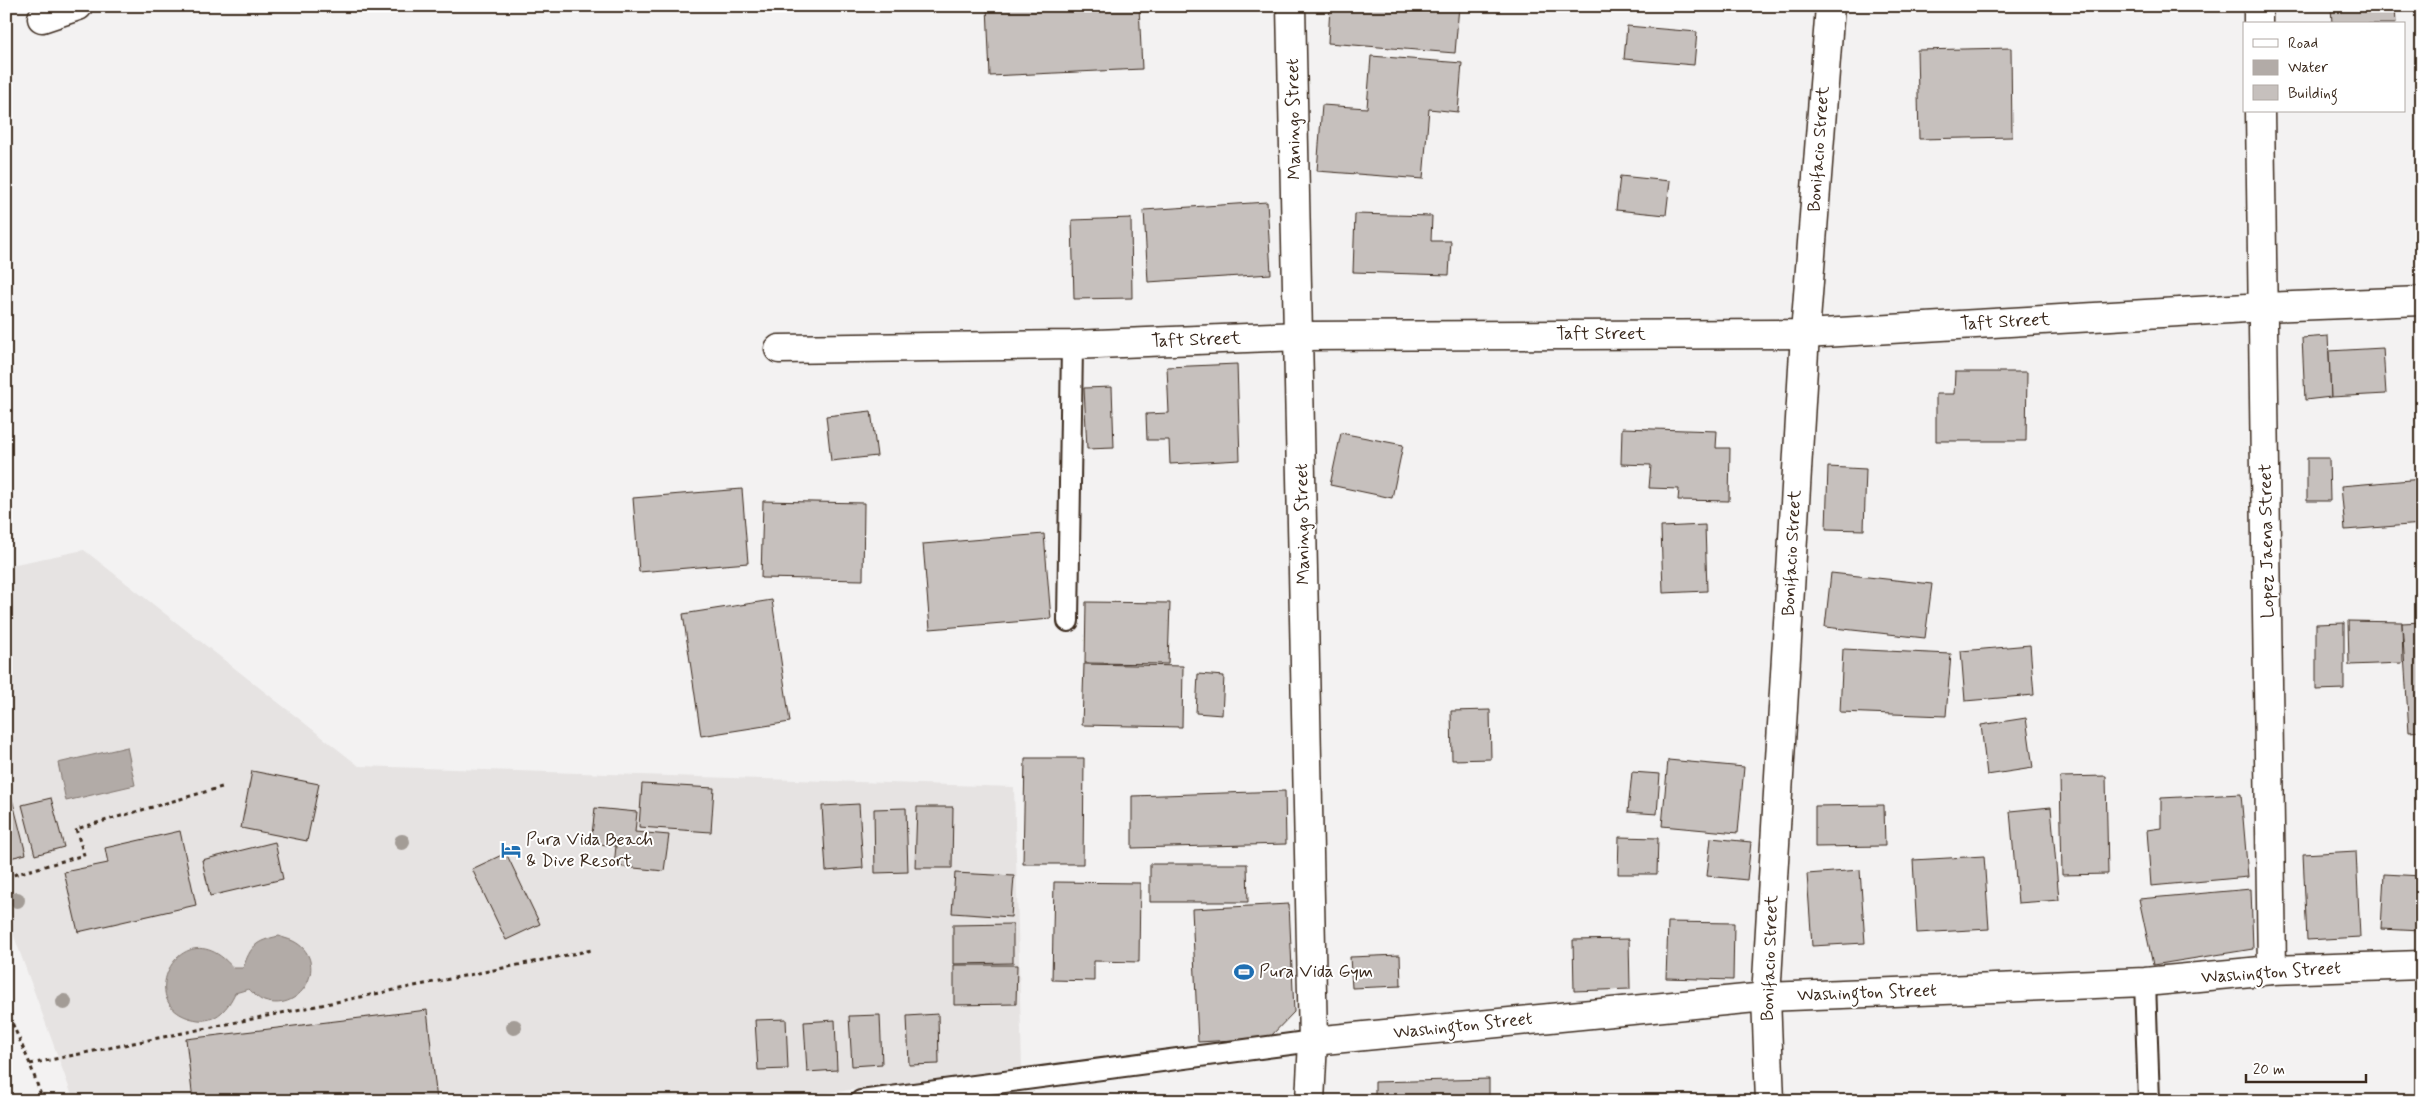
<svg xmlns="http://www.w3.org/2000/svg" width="2428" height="1107" font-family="Mynerve,sans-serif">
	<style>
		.built { fill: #e6e3e2 }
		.water { fill: #b2aba7; stroke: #827770 }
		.building { fill: #c6c0bd; stroke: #3b2a1e }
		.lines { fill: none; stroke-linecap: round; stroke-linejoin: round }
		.lane-casing { stroke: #3b2a1e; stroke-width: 24 }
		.street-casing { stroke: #3b2a1e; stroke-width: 31 }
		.secondary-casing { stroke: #3b2a1e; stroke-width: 31 }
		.path { stroke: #3b2a1e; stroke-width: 3; stroke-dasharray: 4 4; stroke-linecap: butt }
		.lane { stroke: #fff; stroke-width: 20 }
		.street { stroke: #fff; stroke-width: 28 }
		.secondary { stroke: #fff; stroke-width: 28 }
		.tree { fill: #a39c96 }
		.labels { text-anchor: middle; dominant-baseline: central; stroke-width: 4; stroke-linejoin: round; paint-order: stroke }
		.street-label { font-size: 18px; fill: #3b2a1e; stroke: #fff }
		.poi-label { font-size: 18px; fill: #3b2a1e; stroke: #fff; text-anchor: start }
	</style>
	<rect width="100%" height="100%" fill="#f3f2f2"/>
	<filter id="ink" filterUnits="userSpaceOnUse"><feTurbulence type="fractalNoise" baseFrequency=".02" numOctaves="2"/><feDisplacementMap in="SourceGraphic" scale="10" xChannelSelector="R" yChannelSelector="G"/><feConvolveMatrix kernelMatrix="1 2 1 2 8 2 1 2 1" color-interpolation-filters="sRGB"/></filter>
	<g filter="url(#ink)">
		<polygon class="built" points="84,550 359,766 1014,787 1022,1067 769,1101 74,1101 6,914 6,566"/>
		<g class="water">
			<polygon points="127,747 135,785 66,801 58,763"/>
			<path d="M279,936C283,938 289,939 293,941C330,959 304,1014 264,1001C258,999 253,993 249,989L235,993C228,1008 217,1022 198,1020C128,1010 182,906 233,968H243C251,946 255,941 279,936Z"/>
		</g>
		<g class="building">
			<polygon points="987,6 1139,6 1142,69 990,76"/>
			<polygon points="1330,6 1459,6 1455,53 1328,43"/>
			<polygon points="2331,6 2395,6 2396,24 2332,24"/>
			<polygon points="1627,26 1697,32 1694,65 1624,59"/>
			<polygon points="2011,48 2012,137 1919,139 1917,50"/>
			<polygon points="1371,56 1462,63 1458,112 1429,109 1423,179 1317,171 1322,105 1367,108"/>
			<polygon points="1620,176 1670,181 1666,215 1616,210"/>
			<polygon points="1267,202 1271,274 1148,282 1144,210"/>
			<polygon points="1355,214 1432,216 1431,241 1451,241 1449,275 1353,272"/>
			<polygon points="1131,218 1132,298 1074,299 1072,220"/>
			<polygon points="2328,336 2331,397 2305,400 2302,338"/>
			<polygon points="2383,348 2386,394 2331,397 2329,351"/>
			<polygon points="1237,364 1240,460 1170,464 1169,440 1147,440 1146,414 1169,413 1167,367"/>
			<polygon points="1955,372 2027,372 2026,441 1936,441 1936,394 1954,394"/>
			<polygon points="1112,387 1114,448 1087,449 1084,388"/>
			<polygon points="871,411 877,456 831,461 826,416"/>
			<polygon points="1622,428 1717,431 1716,448 1730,448 1729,501 1678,500 1679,489 1649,488 1651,465 1621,464"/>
			<polygon points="1341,433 1403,445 1392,498 1330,485"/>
			<polygon points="2307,458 2329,458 2330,501 2307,501"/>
			<polygon points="1828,467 1866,469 1864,530 1826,529"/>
			<polygon points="2422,479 2422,524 2345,530 2341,486"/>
			<polygon points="742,489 748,563 639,572 633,498"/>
			<polygon points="763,501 864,503 863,580 761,578"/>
			<polygon points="1705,525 1707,591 1663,593 1661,527"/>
			<polygon points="1044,534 1051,619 930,629 923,544"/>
			<polygon points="1831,573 1932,584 1925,638 1825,627"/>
			<polygon points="772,600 790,722 701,736 683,614"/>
			<polygon points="1086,602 1170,603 1168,664 1085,663"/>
			<polygon points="2348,621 2402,622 2403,663 2349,665"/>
			<polygon points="2422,622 2422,731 2409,732 2402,623"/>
			<polygon points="2344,623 2344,689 2316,690 2316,624"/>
			<polygon points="2030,645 2034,695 1965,701 1961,651"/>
			<polygon points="1843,649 1951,654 1946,716 1840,712"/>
			<polygon points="1084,664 1183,666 1182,727 1082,725"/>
			<polygon points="1198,674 1224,676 1222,715 1196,713"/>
			<polygon points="1490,710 1491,759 1452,760 1451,711"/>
			<polygon points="2026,718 2033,768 1987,775 1981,725"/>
			<polygon points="1025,758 1084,758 1083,864 1023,864"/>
			<polygon points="1668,760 1744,767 1738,833 1662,826"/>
			<polygon points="252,771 319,784 307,841 241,828"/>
			<polygon points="1632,772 1660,774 1657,814 1628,812"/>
			<polygon points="2106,776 2108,874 2062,875 2060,777"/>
			<polygon points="642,784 714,788 711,832 639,827"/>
			<polygon points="10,791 26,854 6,859 6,792"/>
			<polygon points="1285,791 1286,844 1132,848 1132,796"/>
			<polygon points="2241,794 2248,877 2151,886 2147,830 2161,828 2161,798"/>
			<polygon points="51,798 64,847 35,855 22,805"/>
			<polygon points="859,804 863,868 826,871 822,806"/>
			<polygon points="1884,805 1885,846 1815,847 1815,806"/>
			<polygon points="917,807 953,807 952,868 915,868"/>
			<polygon points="2051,807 2059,900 2018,903 2010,811"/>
			<polygon points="595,808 637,812 635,832 669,835 664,871 614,866 616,846 591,843"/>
			<polygon points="906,808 908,872 875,873 874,809"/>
			<polygon points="180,831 196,905 78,932 64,872 108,863 105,848"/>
			<polygon points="1619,837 1658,838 1657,874 1618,874"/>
			<polygon points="1711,838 1751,842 1747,880 1707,876"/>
			<polygon points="275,842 283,879 210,896 202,860"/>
			<polygon points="2356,851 2360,937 2307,940 2303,854"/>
			<polygon points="506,853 540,924 506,940 472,869"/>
			<polygon points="1984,856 1989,929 1917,933 1913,860"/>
			<polygon points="1150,864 1247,864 1248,902 1150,902"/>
			<polygon points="1860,870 1865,943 1812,946 1807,874"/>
			<polygon points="955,873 1014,876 1011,917 952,913"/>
			<polygon points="2384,874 2422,876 2422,931 2381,929"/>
			<polygon points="1054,882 1140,883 1139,962 1094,961 1094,981 1052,980"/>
			<polygon points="2251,889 2253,949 2153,965 2139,899"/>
			<polygon points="1289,904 1294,1012 1269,1038 1198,1042 1192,909"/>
			<polygon points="1668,922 1734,923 1733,980 1666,978"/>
			<polygon points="1013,924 1013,963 953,964 953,925"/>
			<polygon points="1629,939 1630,989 1574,991 1573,940"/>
			<polygon points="1400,955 1401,986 1352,988 1350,957"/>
			<polygon points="954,965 1017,965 1016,1004 954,1005"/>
			<polygon points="427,1010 437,1101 193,1101 186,1039"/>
			<polygon points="938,1014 939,1064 909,1065 907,1016"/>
			<polygon points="880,1015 882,1064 852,1066 849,1016"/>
			<polygon points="786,1019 788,1069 758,1070 755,1020"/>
			<polygon points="835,1020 837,1070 807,1072 804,1022"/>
			<polygon points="1489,1079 1489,1101 1375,1101 1375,1082"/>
		</g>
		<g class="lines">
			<defs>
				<g id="lane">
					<polyline points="1068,621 1072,345"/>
					<polyline points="2145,982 2149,1101"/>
					<polyline points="861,1101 1313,1041"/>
				</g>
				<g id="street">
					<polyline points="2258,6 2258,24"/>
					<polyline points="42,18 78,6"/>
					<polyline points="2260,111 2272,970"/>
					<polyline points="779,349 1072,345 1299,336 1805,334 2264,307 2422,301"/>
					<polyline points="1310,1101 1313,1041"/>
					<polyline points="1770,1101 1766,997 1805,334 1830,6"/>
				</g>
				<polyline id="secondary" points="1291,6 1313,1041 1766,997 2145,982 2272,970 2422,965"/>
			</defs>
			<use href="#lane" class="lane-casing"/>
			<use href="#street" class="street-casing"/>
			<use href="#secondary" class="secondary-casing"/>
			<g class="path">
				<polyline points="6,877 84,855 76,829 222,787"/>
				<polyline points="6,1009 30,1064 43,1101"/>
				<polyline points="30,1064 592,950"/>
			</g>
			<use href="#lane" class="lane"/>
			<use href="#street" class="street"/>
			<use href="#secondary" class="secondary"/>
		</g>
		<g class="tree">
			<circle cx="402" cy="842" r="8"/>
			<circle cx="17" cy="900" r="8"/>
			<circle cx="64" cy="1002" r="8"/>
			<circle cx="514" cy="1027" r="8"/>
		</g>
	</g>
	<defs>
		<symbol id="hotel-bare" viewBox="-9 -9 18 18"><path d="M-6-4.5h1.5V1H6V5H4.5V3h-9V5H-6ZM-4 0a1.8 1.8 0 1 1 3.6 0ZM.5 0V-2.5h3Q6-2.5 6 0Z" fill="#1f6fb2" stroke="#fff" stroke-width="2.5" paint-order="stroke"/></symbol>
		<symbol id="stadium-bare" viewBox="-9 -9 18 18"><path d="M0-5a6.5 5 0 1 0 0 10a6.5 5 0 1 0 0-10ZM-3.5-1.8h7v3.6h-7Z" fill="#1f6fb2" stroke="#fff" stroke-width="2.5" paint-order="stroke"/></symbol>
	</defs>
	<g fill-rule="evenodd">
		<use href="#hotel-bare" x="497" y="836" width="28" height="28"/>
		<use href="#stadium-bare" x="1230" y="958" width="28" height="28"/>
	</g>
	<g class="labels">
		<g class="street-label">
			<text transform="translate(1294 119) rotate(-91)">Maningo Street</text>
			<text transform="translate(1819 149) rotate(-86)">Bonifacio Street</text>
			<text transform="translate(2005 322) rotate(-3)">Taft Street</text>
			<text x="1601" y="334">Taft Street</text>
			<text transform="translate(1196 340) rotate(-2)">Taft Street</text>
			<text transform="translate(1303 524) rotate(-91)">Maningo Street</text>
			<text transform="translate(2267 541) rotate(-91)">Lopez Jaena Street</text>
			<text transform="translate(1792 553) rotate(-87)">Bonifacio Street</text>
			<text transform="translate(1770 958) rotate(-88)">Bonifacio Street</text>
			<text transform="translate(2271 973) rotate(-4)">Washington Street</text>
			<text transform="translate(1867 993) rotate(-2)">Washington Street</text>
			<text transform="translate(1463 1026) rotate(-6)">Washington Street</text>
		</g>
		<g class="poi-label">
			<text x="526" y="840">Pura Vida Beach<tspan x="526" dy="21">&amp; Dive Resort</tspan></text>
			<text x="1259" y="972">Pura Vida Gym</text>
		</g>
	</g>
	<rect width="2428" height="1107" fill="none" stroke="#fff" stroke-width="25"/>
	<rect x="12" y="12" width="2403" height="1082" fill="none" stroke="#3b2a1e" stroke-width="2" filter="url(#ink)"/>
	<rect x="2243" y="22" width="162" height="90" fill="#ffffff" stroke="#b1aaa5"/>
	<rect x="2253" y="39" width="25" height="8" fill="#ffffff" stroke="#b1aaa5"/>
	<text x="2288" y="48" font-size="15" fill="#3b2a1e">Road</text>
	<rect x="2253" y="60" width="25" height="15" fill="#b2aba7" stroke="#b1aaa5"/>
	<text x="2288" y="72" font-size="15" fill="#3b2a1e">Water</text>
	<rect x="2253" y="85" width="25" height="15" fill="#c6c0bd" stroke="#b1aaa5"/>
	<text x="2288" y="98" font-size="15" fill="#3b2a1e">Building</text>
	<path d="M2246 1074v8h120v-8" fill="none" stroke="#3b2a1e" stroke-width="2.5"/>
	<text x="2253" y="1074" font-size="15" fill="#3b2a1e" stroke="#ffffff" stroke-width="4" paint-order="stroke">20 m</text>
</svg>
